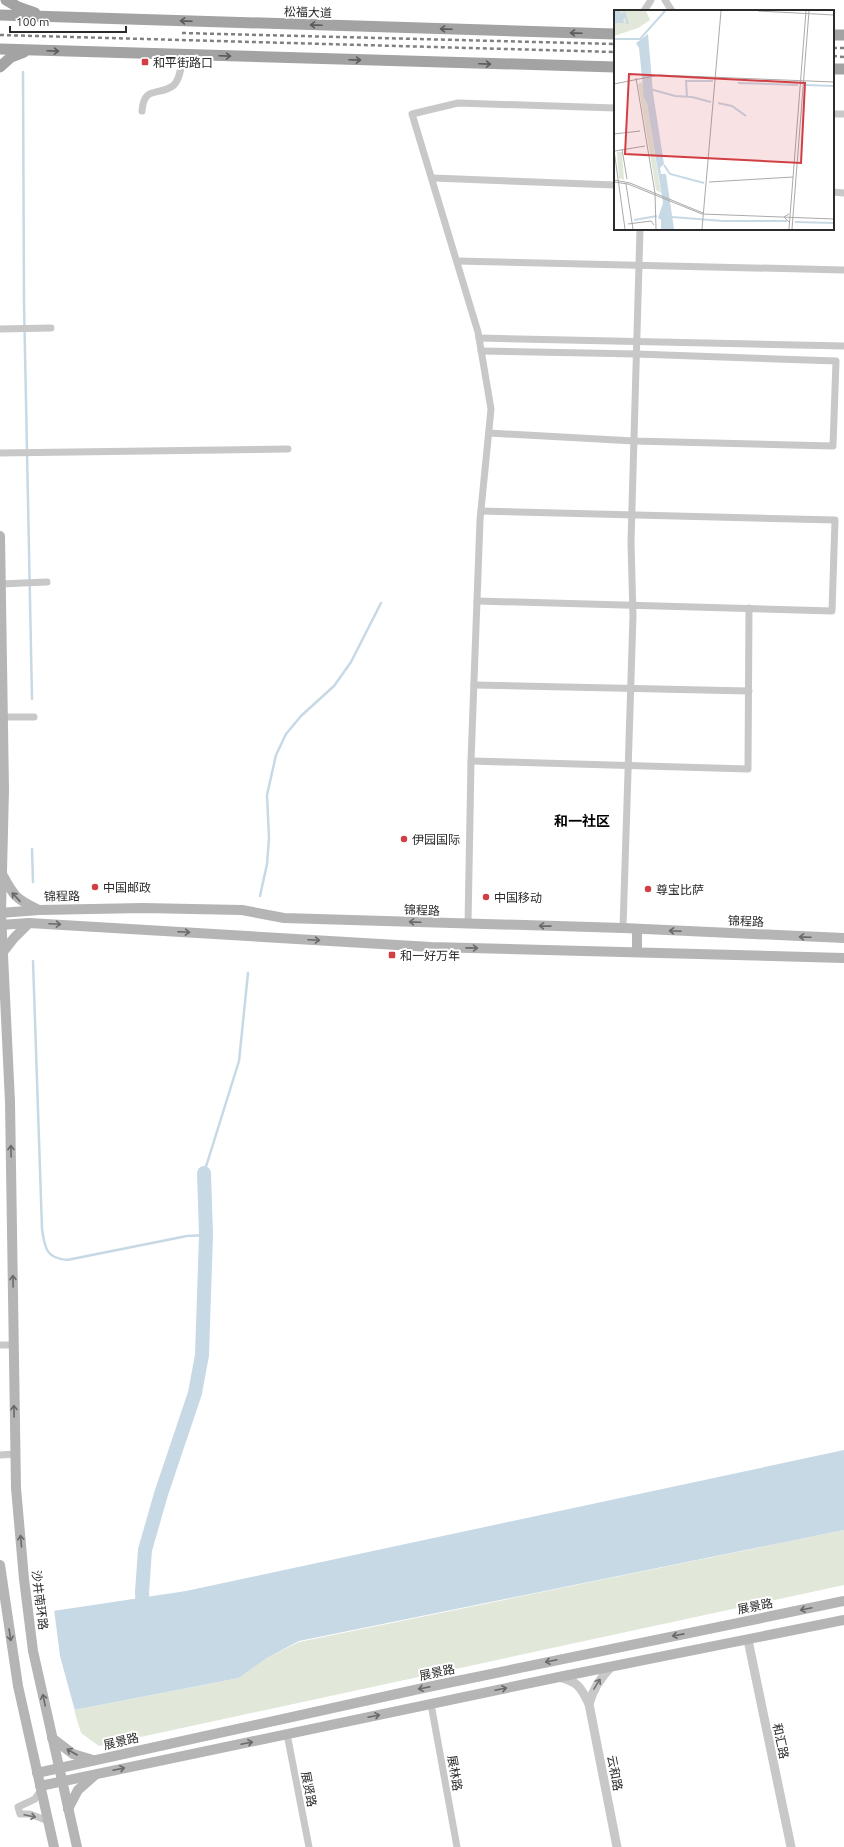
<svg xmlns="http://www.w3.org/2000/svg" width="844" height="1847" font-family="Ubuntu,'Noto Sans SC',sans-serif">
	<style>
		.green { fill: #e1e8da }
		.water { fill: #c8d9e6 }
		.pier { fill: #fff }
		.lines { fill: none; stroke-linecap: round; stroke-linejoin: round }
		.stream { stroke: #c8d9e6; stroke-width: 2.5 }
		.river { stroke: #c8d9e6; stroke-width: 14 }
		.minor { stroke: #c8c8c8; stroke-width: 7 }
		.tertiary { stroke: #c8c8c8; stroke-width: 9 }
		.secondary { stroke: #b5b5b5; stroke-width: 10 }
		.primary { stroke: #a3a3a3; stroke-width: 11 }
		.rail { stroke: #808080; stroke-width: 2.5; stroke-dasharray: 4 3; stroke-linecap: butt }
		.oneway { stroke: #5b5b5b }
		.oneway2 { stroke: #696969 }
		.oneway3 { stroke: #727272 }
		.poi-dot { fill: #d13f44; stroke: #fff; stroke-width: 1.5 }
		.labels { text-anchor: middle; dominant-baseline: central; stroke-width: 4; stroke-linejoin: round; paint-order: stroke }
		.street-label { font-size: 12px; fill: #2b2b2b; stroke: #fff }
		.poi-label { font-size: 12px; fill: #2b2b2b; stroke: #fff; text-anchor: start }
		.quarter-label { font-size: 14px; font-weight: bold; fill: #000; stroke: #fff }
		.inset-river { fill: none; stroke: #c8d9e6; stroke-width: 2 }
		.inset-road { fill: none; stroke: #aaa; stroke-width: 1 }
		.view { fill: #d13f44; fill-opacity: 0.15; stroke: #d13f44; stroke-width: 2 }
		.inset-edge { fill: none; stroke: #2b2b2b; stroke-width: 2 }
	</style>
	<rect width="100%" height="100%" fill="#fff"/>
	<polygon class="green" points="844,1530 844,1585 99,1746 81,1733 74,1710 239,1678 267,1658 299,1642"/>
	<polygon class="water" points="844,1450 844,1530 299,1641 267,1658 239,1678 74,1710 0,1619 186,1591"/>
	<polygon class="pier" points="54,1609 60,1656 75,1711 0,1722 0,1617"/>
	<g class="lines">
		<g class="stream">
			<polyline points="23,72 24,302 32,699"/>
			<polyline points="32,849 33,882"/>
			<polyline points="260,896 267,864 269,838 267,795 276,755 286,734 301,716 334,686 351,662 381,603"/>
			<path d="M33,961L42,1229C45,1247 45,1258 67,1260L187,1236L206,1235"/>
			<polyline points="204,1173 239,1061 248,973"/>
		</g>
		<polyline class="river" points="143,1616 142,1592 145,1550 161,1494 195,1393 202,1355 206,1235 204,1173"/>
		<g class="minor">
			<polyline points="665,0 672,11"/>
			<polyline points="644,11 651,0"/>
			<path d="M142,111C144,84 160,97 174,85C181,78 181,64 183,55"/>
			<polyline points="833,114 844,114"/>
			<polyline points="433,178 615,185"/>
			<polyline points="833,192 844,193"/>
			<polyline points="457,261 844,270"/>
			<polyline points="0,329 51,328"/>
			<polyline points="479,338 844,346"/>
			<polyline points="481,351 637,354 836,361 833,446 634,441 489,433"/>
			<polyline points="0,453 288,449"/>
			<polyline points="0,584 47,582"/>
			<polyline points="477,601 832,611 835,520 481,511"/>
			<polyline points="474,685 749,691"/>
			<polyline points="0,717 34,717"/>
			<polyline points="471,761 748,769 749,608"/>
			<polyline points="468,924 471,761 480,520 491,409 478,332 412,114 458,103 615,108"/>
			<polyline points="623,928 633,616 631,542 640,229"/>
			<polyline points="0,1345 13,1345"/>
			<polyline points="0,1455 15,1454"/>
			<polyline points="431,1704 457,1847"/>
			<polyline points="287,1734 309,1847"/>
			<polyline points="41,1790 35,1799 18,1807 20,1814 30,1814 48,1821"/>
		</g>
		<g class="tertiary">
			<polyline points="748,1640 791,1847"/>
			<path d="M559,1677C577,1681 581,1687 589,1704L617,1847"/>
			<path d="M589,1704C593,1689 600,1678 611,1667"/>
		</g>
		<g class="secondary">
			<polyline points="0,536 4,790 1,913 10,1102 16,1488 24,1579 33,1651 77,1847"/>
			<path d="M3,876C14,896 16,899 37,909"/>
			<polyline points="0,913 39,910 143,908 242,910 284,918 623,928 844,938"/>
			<polyline points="0,925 29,923 431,947 844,958"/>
			<polyline points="3,952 14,938 29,923"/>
			<polyline points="637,952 637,929"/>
			<polyline points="0,1565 18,1686 54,1847"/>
			<polyline points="52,1738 73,1754 93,1760"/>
			<polyline points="37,1773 428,1687 844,1601"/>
			<polyline points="40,1786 559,1677 844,1620"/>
			<polyline points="68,1809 78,1790 95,1775"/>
		</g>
		<g class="primary">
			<polyline points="6,0 18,7 35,13"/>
			<polyline points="0,15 615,34"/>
			<polyline points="833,35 844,35"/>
			<polyline points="0,49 615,67"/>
			<polyline points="0,67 11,57 24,52"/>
			<polyline points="833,69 844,69"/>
		</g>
		<g class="rail">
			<polyline points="182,33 615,44"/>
			<polyline points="0,35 615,52"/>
			<polyline points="833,48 844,48"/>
			<polyline points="833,56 844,57"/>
		</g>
	</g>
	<defs><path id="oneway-shaft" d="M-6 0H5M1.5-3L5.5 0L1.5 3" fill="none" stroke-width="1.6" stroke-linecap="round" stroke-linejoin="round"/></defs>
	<g class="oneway">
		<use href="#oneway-shaft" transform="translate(186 21) rotate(-178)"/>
		<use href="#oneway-shaft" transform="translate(316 25) rotate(-178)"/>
		<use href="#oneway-shaft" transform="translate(446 29) rotate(-178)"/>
		<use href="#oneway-shaft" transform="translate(576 33) rotate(-178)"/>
		<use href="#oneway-shaft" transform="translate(53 51) rotate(2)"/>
		<use href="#oneway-shaft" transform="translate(225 56) rotate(2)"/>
		<use href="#oneway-shaft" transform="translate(355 60) rotate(2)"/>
		<use href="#oneway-shaft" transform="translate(485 64) rotate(2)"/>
	</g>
	<g class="oneway2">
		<use href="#oneway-shaft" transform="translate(16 897) rotate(-133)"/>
		<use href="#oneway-shaft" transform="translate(415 922) rotate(-178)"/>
		<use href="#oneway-shaft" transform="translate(55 924) rotate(3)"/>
		<use href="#oneway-shaft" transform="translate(545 926) rotate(-179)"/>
		<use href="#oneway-shaft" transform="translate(675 931) rotate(-177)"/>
		<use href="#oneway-shaft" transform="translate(184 932) rotate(3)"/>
		<use href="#oneway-shaft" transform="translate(805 937) rotate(-178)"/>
		<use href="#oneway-shaft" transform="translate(314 940) rotate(3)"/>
		<use href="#oneway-shaft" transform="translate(472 948) rotate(1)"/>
		<use href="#oneway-shaft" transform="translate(11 1151) rotate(-91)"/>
		<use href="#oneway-shaft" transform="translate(13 1281) rotate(-91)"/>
		<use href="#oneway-shaft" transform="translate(14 1411) rotate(-91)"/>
		<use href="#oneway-shaft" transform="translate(21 1541) rotate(-95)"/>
		<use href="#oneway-shaft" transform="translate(806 1609) rotate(168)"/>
		<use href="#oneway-shaft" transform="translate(10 1635) rotate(81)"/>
		<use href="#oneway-shaft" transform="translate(678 1635) rotate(169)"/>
		<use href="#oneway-shaft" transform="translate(551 1661) rotate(168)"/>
		<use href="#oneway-shaft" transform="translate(424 1688) rotate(168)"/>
		<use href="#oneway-shaft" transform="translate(501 1689) rotate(-12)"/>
		<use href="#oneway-shaft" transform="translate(44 1700) rotate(-102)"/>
		<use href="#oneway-shaft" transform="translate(374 1716) rotate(-12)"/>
		<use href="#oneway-shaft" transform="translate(247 1743) rotate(-12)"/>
		<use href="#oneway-shaft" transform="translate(72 1752) rotate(-150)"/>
		<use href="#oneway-shaft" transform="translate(119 1769) rotate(-12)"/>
	</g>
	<g class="oneway3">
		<use href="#oneway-shaft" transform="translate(597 1684) rotate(-58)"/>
		<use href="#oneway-shaft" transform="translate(30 1816) rotate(12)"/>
	</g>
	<g class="poi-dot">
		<rect x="141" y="58" width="8" height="8" rx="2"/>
		<circle cx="404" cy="839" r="4"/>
		<circle cx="95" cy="887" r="4"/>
		<circle cx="648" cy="889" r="4"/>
		<circle cx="486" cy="897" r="4"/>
		<rect x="388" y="951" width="8" height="8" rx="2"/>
	</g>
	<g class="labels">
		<g class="street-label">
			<text transform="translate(308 12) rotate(2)">松福大道</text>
			<text transform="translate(62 896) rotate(-1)">锦程路</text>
			<text transform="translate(422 910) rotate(2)">锦程路</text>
			<text transform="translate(746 921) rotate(2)">锦程路</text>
			<text transform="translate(40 1600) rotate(83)">沙井南环路</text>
			<text transform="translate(755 1606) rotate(-11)">展景路</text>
			<text transform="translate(437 1672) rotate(-12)">展景路</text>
			<text transform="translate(121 1741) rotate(-13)">展景路</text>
			<text transform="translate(781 1741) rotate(78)">和汇路</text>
			<text transform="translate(455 1773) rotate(80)">展林路</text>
			<text transform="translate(615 1773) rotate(79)">云和路</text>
			<text transform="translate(309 1789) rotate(79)">展贤路</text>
		</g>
		<g class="poi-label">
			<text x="153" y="62">和平街路口</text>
			<text x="412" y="839">伊园国际</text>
			<text x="103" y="887">中国邮政</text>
			<text x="656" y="889">尊宝比萨</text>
			<text x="494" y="897">中国移动</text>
			<text x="400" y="955">和一好万年</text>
		</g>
		<g class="quarter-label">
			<text x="582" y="821">和一社区</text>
		</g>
	</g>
	<g transform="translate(614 10)">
		<rect width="220" height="220" fill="#fff"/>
		<path d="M0,1H32L36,10L24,18L0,26ZM28,72L33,93L47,183L42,180L24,74ZM3,142H8L10,170L5,168Z" fill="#e1e8da"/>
		<path d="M0,1H6L7,4L11,1L15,14H12V8L9,9L10,13H0ZM34,24L39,83L50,154L46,158L47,164H52L60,219H47V210L44,208L49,193L33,93L30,87L25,38L22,33Z" fill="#c8d9e6"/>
		<path class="inset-river" d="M0,29H26L51,1M124,73L184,75M192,75L220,76M36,79L61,86L78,87M73,87L72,71H99M78,87L97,92M104,93L118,96L132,106M50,155L56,164L90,173M58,207L109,211H173M20,210L43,206M181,212L220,213"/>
		<path class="inset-road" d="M144,1L220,5M22,68L41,183L42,219M0,74L45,65L220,72M0,124L26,121M8,139L13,169M0,140L11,219M1,141L31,136M0,170L16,173L89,203M0,172L14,174L88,204L220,209M95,172L179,167M12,174L19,219M175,212L170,207L175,204M14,214L37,211L40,215M88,219L107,1M175,219L192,1M178,219L195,1"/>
		<path class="view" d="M15,64L191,73L187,153L11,144Z"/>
		<rect width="220" height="220" class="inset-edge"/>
	</g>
	<path d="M10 26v6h116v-6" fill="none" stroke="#2b2b2b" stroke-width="2"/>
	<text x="16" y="26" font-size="12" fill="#2b2b2b" stroke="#ffffff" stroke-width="3" paint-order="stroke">100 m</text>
</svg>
